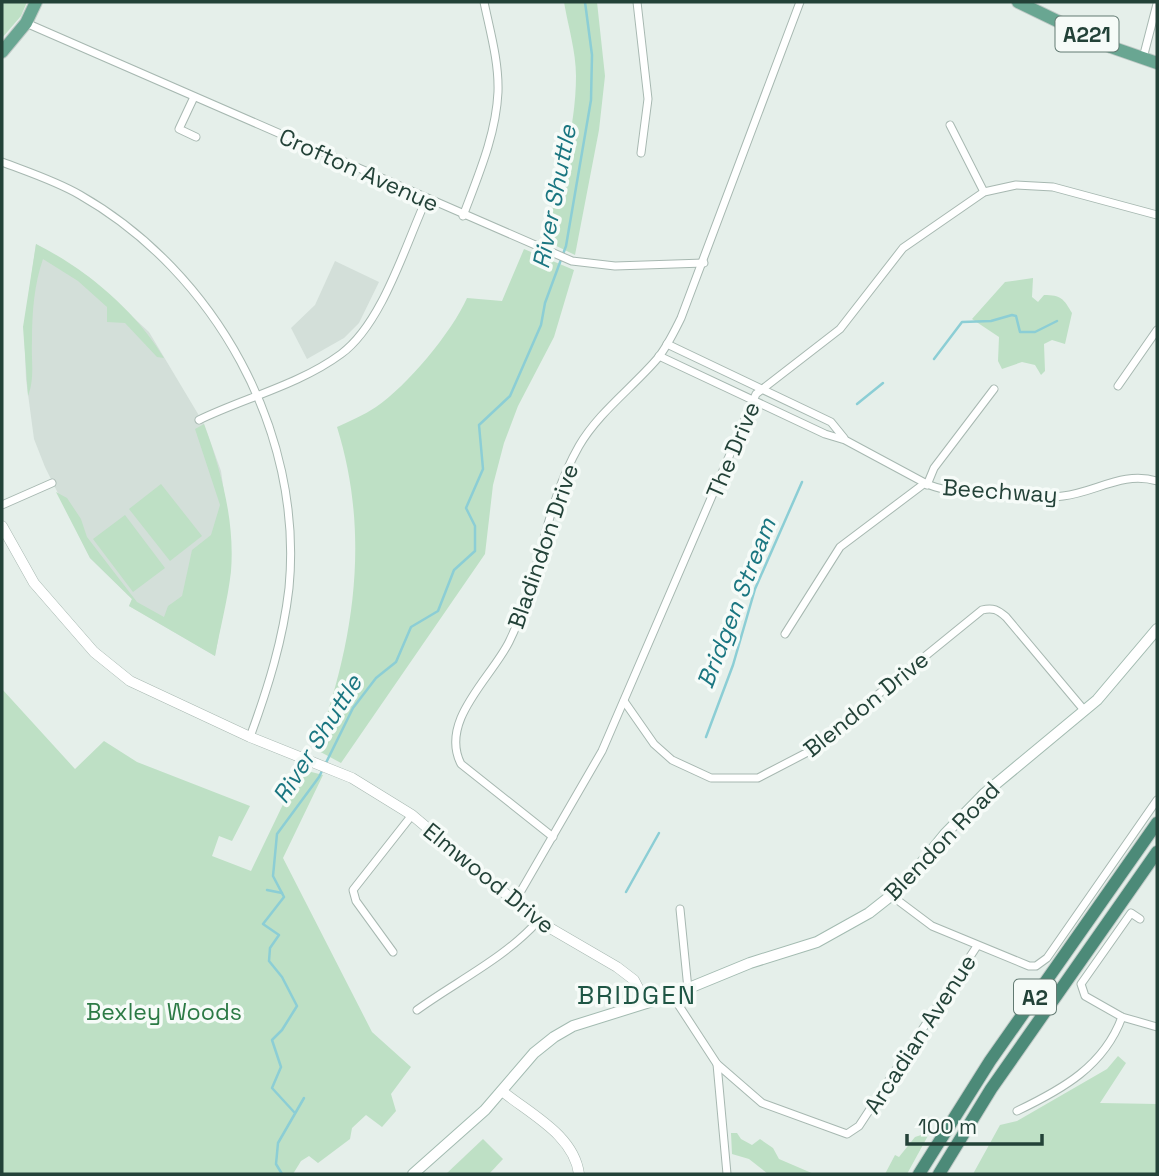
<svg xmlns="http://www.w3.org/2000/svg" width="1159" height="1176" font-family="'Space Grotesk',sans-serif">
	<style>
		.built { fill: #d3dfd9 }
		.green { fill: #bee0c5 }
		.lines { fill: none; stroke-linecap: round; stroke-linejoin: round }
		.stream { stroke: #8cced5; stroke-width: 2.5 }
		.minor-casing { stroke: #a7b8b1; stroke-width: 9 }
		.tertiary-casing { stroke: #a7b8b1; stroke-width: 11 }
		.secondary-casing { stroke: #a3bbb1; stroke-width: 12 }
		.primary-casing { stroke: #c1cac7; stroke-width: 14 }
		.trunk-casing { stroke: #c1cac7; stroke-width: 14 }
		.minor { stroke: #fff; stroke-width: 7 }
		.tertiary { stroke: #fff; stroke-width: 10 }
		.secondary { stroke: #fff; stroke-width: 10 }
		.primary { stroke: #69a692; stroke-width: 12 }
		.trunk { stroke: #4c8a78; stroke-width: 12 }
		.labels { text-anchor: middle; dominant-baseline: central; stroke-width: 7; stroke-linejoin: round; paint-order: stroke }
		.shield { fill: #f6fbf8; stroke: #627a72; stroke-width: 2 }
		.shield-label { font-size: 21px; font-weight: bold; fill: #234238 }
		.street-label { font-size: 23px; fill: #234238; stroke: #f6fbf8 }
		.park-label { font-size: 23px; fill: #2c7a45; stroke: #f6fbf8 }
		.water-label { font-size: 24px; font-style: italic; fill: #1a7681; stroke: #f6fbf8 }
		.quarter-label { font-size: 26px; letter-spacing: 2px; fill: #1e5544; stroke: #f6fbf8 }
	</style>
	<rect width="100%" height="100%" fill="#e5efea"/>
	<g class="built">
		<polygon points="36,244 89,277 149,332 204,424 221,471 229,527 231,570 215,656 129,606 132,599 90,558 45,467 34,439 26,379 24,327"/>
		<polygon points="335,261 379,282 359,323 344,338 307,359 291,328 315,305"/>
	</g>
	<g class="green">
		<polygon points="2,2 27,2 21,16 2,38"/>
		<path d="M564,2H597L605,76L599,130L575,255L544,240C558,188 576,130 576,76C576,51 568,26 564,2Z"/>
		<path d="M36,244C86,269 135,310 164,358L157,357L125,323L107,322V307L78,281L43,259C34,285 32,313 32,341C31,361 35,377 28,396L23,327Z"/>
		<path d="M524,249L574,270L554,337L518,406L504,443L493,485L485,554L341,763L315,749C354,644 371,536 337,427C350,421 364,415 376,407C407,386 452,332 467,298L502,301Z"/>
		<path d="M1033,278L1032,297L1038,302L1044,295C1061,295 1064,299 1072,313L1065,344L1052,340L1044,344L1045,371L1041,375L1035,365L1022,362L1002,369L998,361L999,337L972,319L1005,282Z"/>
		<path d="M204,424C221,470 235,521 231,571C228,599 220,628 215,656L129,606L132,599L90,558L56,492L67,498L81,519L87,537L137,602L164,617L168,606L182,596L192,550L211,535L220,505L195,429Z"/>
		<polygon points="161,484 202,536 170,561 129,509"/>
		<polygon points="125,515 165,568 133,592 93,539"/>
		<polygon points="2,689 75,769 104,741 137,762 250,806 232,841 219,836 212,856 251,871 300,769 323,775 283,858 372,1032 411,1067 391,1094 396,1111 382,1127 366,1115 352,1128 350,1139 318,1163 309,1156 301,1161 293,1174 2,1174"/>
		<polygon points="1118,1056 1126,1063 1100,1103 1157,1104 1157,1174 973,1174 1000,1125 1017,1121 1107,1069"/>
		<polygon points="930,1132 907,1174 885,1174 895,1155 899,1157 915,1137"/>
		<polygon points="731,1133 737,1133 741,1139 752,1145 760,1139 773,1148 779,1159 814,1174 768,1174 749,1159 732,1154"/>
		<polygon points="483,1139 503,1159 489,1174 446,1174"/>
	</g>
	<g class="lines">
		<g class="stream">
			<polyline points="934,359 962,322 991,321 1012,315 1016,316 1020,332 1035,332 1057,321"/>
			<polyline points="857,404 883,383"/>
			<polyline points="706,737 733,665 755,589 802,482"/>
			<polyline points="267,890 282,893"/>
			<polyline points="626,892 659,833"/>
			<polyline points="294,1112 272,1088 281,1067 272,1040 282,1030 297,1006 282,977 269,961 270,948 279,935 263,924 284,897 273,876 277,834 319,777 353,708 376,678 396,662 411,627 438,611 454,570 475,551 475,526 466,508 483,469 479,425 510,396 541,325 545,303 566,246 591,100 592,55 585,2"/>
			<polyline points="282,1174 276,1164 278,1143 304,1098"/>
		</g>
		<defs>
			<g id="minor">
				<polyline points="637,2 648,99 641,153"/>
				<polyline points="26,23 572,261 615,266 704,263"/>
				<polyline points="1143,58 1157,4"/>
				<polyline points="194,97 179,129 196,137"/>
				<polyline points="950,125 984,192"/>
				<path d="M2,162C28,172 56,181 80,195C215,272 304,432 289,588C283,640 268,688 250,737"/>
				<path d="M463,216C478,176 496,135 498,92C499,62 490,31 484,2"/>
				<polyline points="667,344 831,422 844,438"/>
				<polyline points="659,356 825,434 845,440 925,483"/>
				<polyline points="1118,386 1157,330"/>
				<path d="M199,420C244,398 299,385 341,354C382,324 405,246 426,200"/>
				<polyline points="927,485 934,468 994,389"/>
				<polyline points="2,505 52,483"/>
				<path d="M785,634L840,547L925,483C950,496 1034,500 1063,496C1097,492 1122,471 1157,481"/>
				<path d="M624,701L654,744L672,760L711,778H758L806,753L982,610C993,607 998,610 1006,617L1084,710"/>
				<path d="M553,837L461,764C439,721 491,678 509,642C540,579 544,507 579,446C598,413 632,388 657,359C667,347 674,332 681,318L800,2"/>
				<polyline points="892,896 932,926 1029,966 1036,966 1047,958 1157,800"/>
				<polyline points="514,903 602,751 756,394 840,329 903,248 984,192 1016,185 1053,187 1157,215"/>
				<polyline points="680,909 688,989"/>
				<polyline points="1140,919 1131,913 1081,984 1085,996 1122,1017 1157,1027"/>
				<polyline points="393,952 356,901 353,890 412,815"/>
				<polyline points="672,995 717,1064 762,1103 847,1134 859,1126 977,946"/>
				<path d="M417,1010C457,981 505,958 538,921"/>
				<polyline points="717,1064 727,1174"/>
				<path d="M1017,1111C1063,1089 1104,1066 1122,1017"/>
			</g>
			<g id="tertiary">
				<polyline points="2,526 34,583 94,652 130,681 250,737 352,778 412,815 538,921 617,967 634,980 646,1003"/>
				<path d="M502,1091C530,1114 574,1135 579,1174"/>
			</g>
			<polyline id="secondary" points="413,1174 485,1110 534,1053 554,1037 573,1026 672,995 750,963 817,942 869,913 902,887 945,834 985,793 1097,700 1157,629"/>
			<g id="primary">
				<polyline points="1018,2 1111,47 1157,63"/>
				<polyline points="2,52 26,23 36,2"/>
			</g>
			<g id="trunk">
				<polyline points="919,1174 990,1061 1157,823"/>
				<polyline points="939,1174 991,1089 1157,852"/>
			</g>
		</defs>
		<use href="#minor" class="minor-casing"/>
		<use href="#tertiary" class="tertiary-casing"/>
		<use href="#secondary" class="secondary-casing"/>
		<use href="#primary" class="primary-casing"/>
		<use href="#trunk" class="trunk-casing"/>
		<use href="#minor" class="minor"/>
		<use href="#tertiary" class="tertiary"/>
		<use href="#secondary" class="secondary"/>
		<use href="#primary" class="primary"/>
		<use href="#trunk" class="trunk"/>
	</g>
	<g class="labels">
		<g class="shield">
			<rect x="1055.5" y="16.5" width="63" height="35" rx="5"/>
			<rect x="1014" y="979.5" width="42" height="35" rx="5"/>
		</g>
		<g class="shield-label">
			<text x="1087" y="34">A221</text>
			<text x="1035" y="997">A2</text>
		</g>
		<g class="street-label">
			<text transform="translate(359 170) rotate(24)">Crofton Avenue</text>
			<text transform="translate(733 450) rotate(-67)">The Drive</text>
			<text transform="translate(1000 491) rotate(4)">Beechway</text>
			<text transform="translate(543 546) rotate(-71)">Bladindon Drive</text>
			<text transform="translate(866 704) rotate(-39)">Blendon Drive</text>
			<text transform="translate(942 841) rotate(-46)">Blendon Road</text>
			<text transform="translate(489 878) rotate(39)">Elmwood Drive</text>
			<text transform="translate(920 1034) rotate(-57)">Arcadian Avenue</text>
		</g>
		<g class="park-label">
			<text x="164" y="1012">Bexley Woods</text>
		</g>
		<g class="water-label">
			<text transform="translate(554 197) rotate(-79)">River Shuttle</text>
			<text transform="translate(736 603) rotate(-69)">Bridgen Stream</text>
			<text transform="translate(317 739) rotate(-58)">River Shuttle</text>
		</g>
		<g class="quarter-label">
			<text x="637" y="995">BRIDGEN</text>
		</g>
	</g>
	<rect width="1159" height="1176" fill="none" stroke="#234238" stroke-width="7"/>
	<path d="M907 1134v10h135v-10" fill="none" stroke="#234238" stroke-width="3.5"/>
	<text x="918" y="1134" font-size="21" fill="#234238" stroke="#f6fbf8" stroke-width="5" paint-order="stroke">100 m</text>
</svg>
